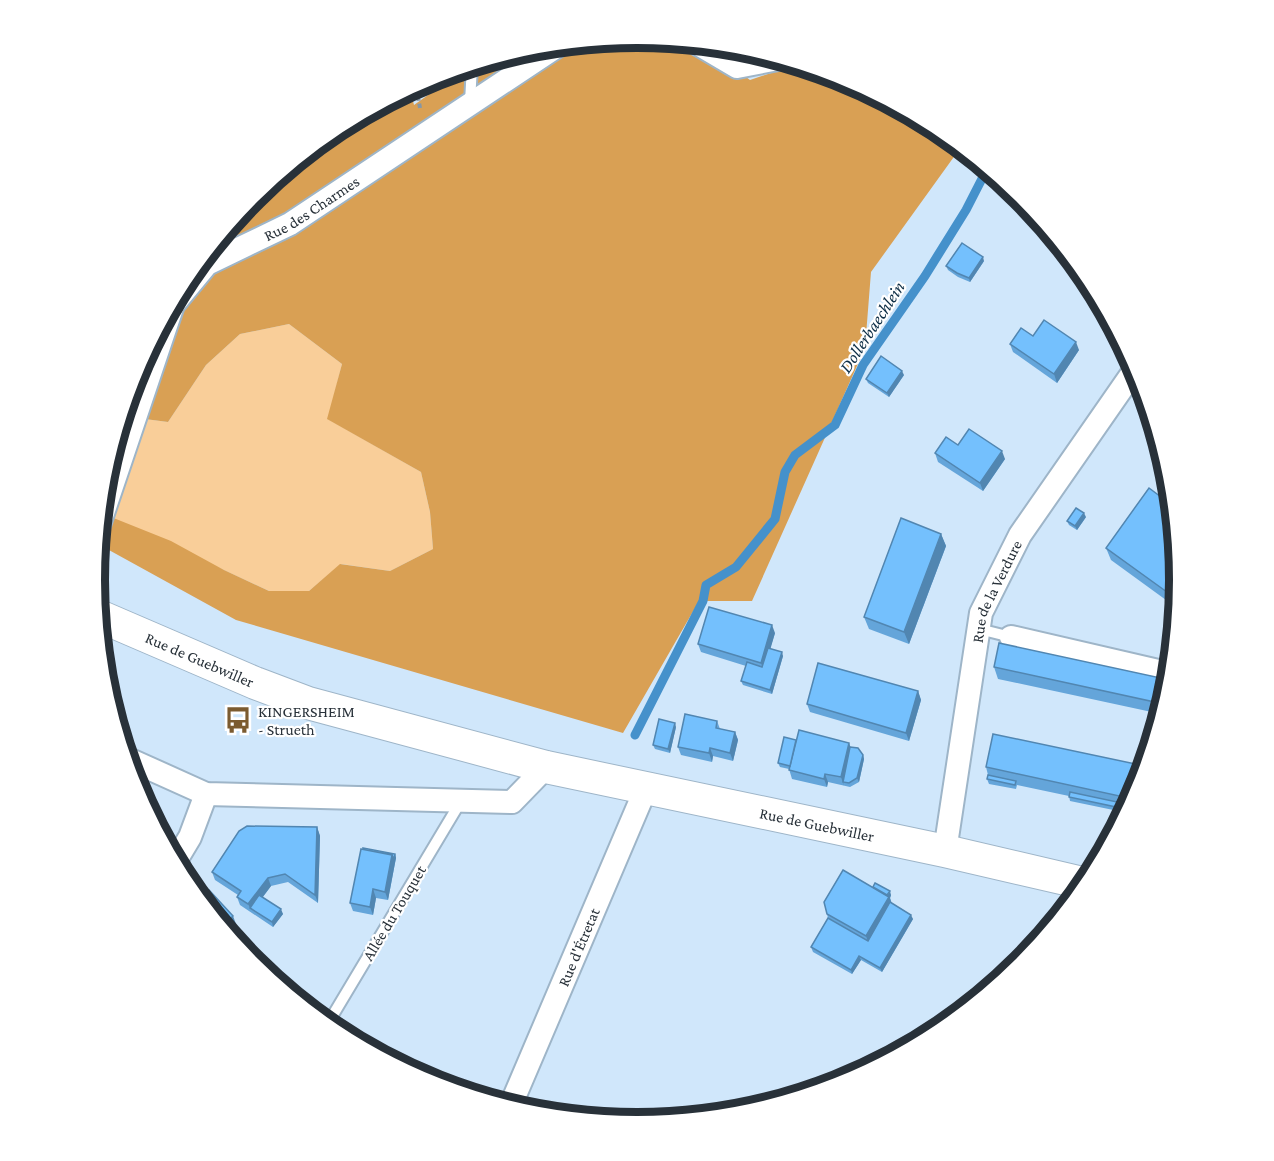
<svg xmlns="http://www.w3.org/2000/svg" width="1274" height="1161" font-family="'Crimson Pro',serif">
	<style>
		.green { fill: #f9ce99 }
		.forest { fill: #d9a054 }
		.lines { fill: none; stroke-linecap: round; stroke-linejoin: round }
		.stream { stroke: #4591cb; stroke-width: 9 }
		.service-casing { stroke: #9eb5c8; stroke-width: 14 }
		.minor-casing { stroke: #9eb5c8; stroke-width: 26 }
		.secondary-casing { stroke: #9eb5c8; stroke-width: 34 }
		.path { stroke: #8697a6; stroke-width: 4; stroke-dasharray: 6 3; stroke-linecap: butt }
		.service { stroke: #fff; stroke-width: 10 }
		.minor { stroke: #fff; stroke-width: 22 }
		.secondary { stroke: #fff; stroke-width: 32 }
		.wall { fill: #64a5da }
		.shaded-wall { fill: #5186b1 }
		.building { fill: #74c0fd; stroke: #5186b1; stroke-width: 1.5 }
		.labels { text-anchor: middle; dominant-baseline: central; stroke-width: 4.5; stroke-linejoin: round; paint-order: stroke }
		.street-label { font-size: 16px; fill: #283139; stroke: #fff }
		.poi-label { font-size: 16px; fill: #283139; stroke: #fff; text-anchor: start }
		.water-label { font-size: 18px; font-style: italic; fill: #0d2e46; stroke: #fff }
		.rim { fill: none; stroke: #283139; stroke-width: 8 }
	</style>
	<rect width="100%" height="100%" fill="#d0e7fb"/>
	<polygon class="green" points="289,324 342,364 328,419 421,472 430,512 433,549 390,571 341,564 309,591 269,591 101,513 105,474 122,416 168,422 206,365 240,334"/>
	<polygon class="forest" points="637,38 702,44 750,80 798,64 845,79 939,129 961,147 871,272 865,348 752,601 699,601 623,733 236,620 98,544 101,513 171,541 224,570 269,591 309,591 340,564 390,571 433,549 430,512 421,472 327,419 342,364 289,324 240,334 206,365 168,422 122,416 135,372 186,279 253,196 336,129 410,89 414,105 466,68 531,48"/>
	<g class="lines">
		<polyline class="stream" points="635,735 703,601 706,585 736,567 775,519 785,472 795,455 835,425 863,365 925,276 966,210 987,169"/>
		<defs>
			<g id="service">
				<polyline points="470,102 472,66"/>
				<polyline points="979,629 1011,637"/>
				<polyline points="327,1025 461,801"/>
			</g>
			<g id="minor">
				<polyline points="698,44 737,67 778,59"/>
				<path id="s1" d="M99,525L173,305L207,264L290,224L559,45"/>
				<polyline points="1011,637 1171,674"/>
				<polyline points="126,758 206,794 512,802 546,767"/>
				<path id="s2" d="M945,851L981,613L1020,535L1136,368"/>
				<polyline points="175,862 190,837 206,794"/>
				<path id="s3" d="M510,1107L646,788"/>
			</g>
			<g id="secondary">
				<path id="s4" d="M97,615L255,683L308,703L546,767L945,851L1087,884"/>
			</g>
		</defs>
		<use href="#service" class="service-casing"/>
		<use href="#minor" class="minor-casing"/>
		<use href="#secondary" class="secondary-casing"/>
		<polyline class="path" points="416,86 420,108"/>
		<use href="#service" class="service"/>
		<use href="#minor" class="minor"/>
		<use href="#secondary" class="secondary"/>
	</g>
	<g class="wall">
		<polygon points="984,261 970,282 958,277 948,270 946,266"/>
		<polygon points="1033,336 1079,350 1057,383 1013,352 1010,344"/>
		<polygon points="904,375 889,397 868,383 866,379"/>
		<polygon points="958,445 1005,459 983,491 938,462 935,453"/>
		<polygon points="1086,517 1077,530 1069,525 1067,521"/>
		<polygon points="941,534 946,546 909,644 869,629 864,617"/>
		<polygon points="1106,548 1180,581 1177,608 1111,560"/>
		<polygon points="775,633 770,649 783,656 772,694 743,685 741,681 746,666 701,652 698,644"/>
		<polygon points="994,667 1169,687 1161,714 998,679"/>
		<polygon points="918,691 921,700 909,741 810,712 807,704"/>
		<polygon points="717,721 720,729 735,732 738,740 733,761 713,756 712,762 681,755 678,747"/>
		<polygon points="676,727 670,753 655,749 653,745"/>
		<polygon points="796,740 849,743 850,747 863,755 864,759 859,782 850,787 828,782 827,787 792,779 789,769 780,767 778,763"/>
		<polygon points="986,767 1139,789 1128,808 1124,808 1123,812 1070,801 1069,796 1017,785 1016,789 989,784 987,779 988,775"/>
		<polygon points="317,827 320,836 318,903 288,882 271,886 262,898 283,914 273,927 240,905 237,897 238,895 215,880 212,872"/>
		<polygon points="395,854 396,858 395,863 388,900 376,898 373,915 353,911 350,903"/>
		<polygon points="873,887 891,895 890,898 892,904 913,919 882,972 861,960 852,974 813,952 811,947 828,918 827,914"/>
	</g>
	<g class="shaded-wall">
		<polygon points="983,257 984,261 970,282 969,278"/>
		<polygon points="1076,342 1079,350 1057,383 1054,374"/>
		<polygon points="902,371 904,375 889,397 887,393"/>
		<polygon points="1002,451 1005,459 983,491 980,483"/>
		<polygon points="1084,513 1086,517 1077,530 1075,526"/>
		<polygon points="941,534 946,546 909,644 904,632"/>
		<polygon points="772,625 775,633 764,671 761,663"/>
		<polygon points="782,652 783,656 772,694 770,690"/>
		<polygon points="918,691 921,700 909,741 906,733"/>
		<polygon points="675,723 676,727 670,753 668,749"/>
		<polygon points="735,732 738,740 733,761 730,753"/>
		<polygon points="849,743 852,751 843,782 844,786 841,777"/>
		<polygon points="710,748 713,756 712,762 709,753"/>
		<polygon points="863,755 864,759 859,782 857,778"/>
		<polygon points="825,774 828,782 827,787 824,779"/>
		<polygon points="317,827 320,836 318,903 315,895"/>
		<polygon points="395,854 396,858 395,863 388,900 385,892 392,855"/>
		<polygon points="268,878 271,886 253,910 250,908 248,904"/>
		<polygon points="373,889 376,898 373,915 370,907"/>
		<polygon points="890,891 891,895 890,898 892,905 869,945 866,936"/>
		<polygon points="281,909 283,914 273,927 272,922"/>
		<polygon points="911,915 913,919 882,972 880,968"/>
		<polygon points="233,916 236,924 227,932 222,926"/>
		<polygon points="859,956 861,960 852,974 851,970"/>
	</g>
	<g class="building">
		<polygon points="962,243 983,257 969,278 957,273 946,266"/>
		<polygon points="1044,320 1076,342 1054,374 1010,344 1021,328 1033,336"/>
		<polygon points="881,356 902,371 887,393 866,379"/>
		<polygon points="969,429 1002,451 980,483 935,453 946,437 958,445"/>
		<polygon points="1149,488 1173,506 1180,581 1178,600 1106,548"/>
		<polygon points="1076,508 1084,513 1075,526 1067,521"/>
		<polygon points="901,518 941,534 904,632 864,617"/>
		<polygon points="709,607 772,625 761,663 698,644"/>
		<polygon points="999,643 1170,680 1169,687 1164,704 994,667"/>
		<polygon points="768,648 782,652 770,690 741,681 747,662 762,667"/>
		<polygon points="818,663 918,691 906,733 807,704"/>
		<polygon points="685,714 717,721 716,728 735,732 730,753 710,748 709,753 678,747"/>
		<polygon points="659,719 675,723 668,749 653,745"/>
		<polygon points="799,730 849,743 841,777 825,774 824,779 789,770"/>
		<polygon points="993,734 1145,766 1139,789 1133,799 986,767"/>
		<polygon points="784,737 796,740 790,766 778,763"/>
		<polygon points="850,747 858,748 863,755 857,778 849,783 843,782"/>
		<polygon points="988,775 1016,781 1015,785 987,779"/>
		<polygon points="1070,792 1122,803 1121,808 1069,797"/>
		<polygon points="247,826 317,827 315,895 285,874 268,878 248,904 237,897 241,891 212,872 239,831"/>
		<polygon points="363,848 395,854 394,859 392,855 363,850"/>
		<polygon points="361,849 392,855 385,892 373,889 370,907 350,903"/>
		<polygon points="843,870 889,897 866,936 827,914 824,902"/>
		<polygon points="875,883 890,891 887,895 873,887"/>
		<polygon points="209,890 233,916 222,926 199,899"/>
		<polygon points="259,895 281,909 272,922 250,908"/>
		<polygon points="890,902 911,915 880,968 859,956 851,970 811,947 828,918 868,941"/>
	</g>
	<defs>
		<symbol id="bus-bare" viewBox="-9 -9 18 18"><path d="M-5-6H5V4H4V6H2V4H-2V6H-4V4H-5ZM-3.5-4V0h7V-4ZM-3.5 1.2v1.5H-2V1.2ZM2 1.2v1.5H3.5V1.2Z" fill="#7b5b30" stroke="#fff" stroke-width="2.5" paint-order="stroke"/></symbol>
	</defs>
	<g fill-rule="evenodd">
		<use href="#bus-bare" x="219" y="701" width="38" height="38"/>
	</g>
	<g class="labels">
		<g class="street-label">
			<text stroke="none"><textPath href="#s1" startOffset="404">Rue des Charmes</textPath></text>
			<text stroke="none"><textPath href="#s2" startOffset="266">Rue de la Verdure</textPath></text>
			<text stroke="none"><textPath href="#s4" startOffset="112">Rue de Guebwiller</textPath></text>
			<text stroke="none"><textPath href="#s4" startOffset="752">Rue de Guebwiller</textPath></text>
			<text transform="translate(394 913) rotate(-59)">Allée du Touquet</text>
			<text stroke="none"><textPath href="#s3" startOffset="174">Rue d'Étretat</textPath></text>
		</g>
		<g class="poi-label">
			<text x="258" y="711">KINGERSHEIM<tspan x="258" dy="18">- Strueth</tspan></text>
		</g>
		<g class="water-label">
			<text transform="translate(872 327) rotate(-57)">Dollerbaechlein</text>
		</g>
	</g>
	<path d="M0 0H1274V1161H0ZM105 580a532 532 0 1 1 1064 0a532 532 0 1 1-1064 0Z" fill="#fff" fill-rule="evenodd"/>
	<path class="rim" d="M105 580a532 532 0 1 1 1064 0a532 532 0 1 1-1064 0Z"/>
</svg>
